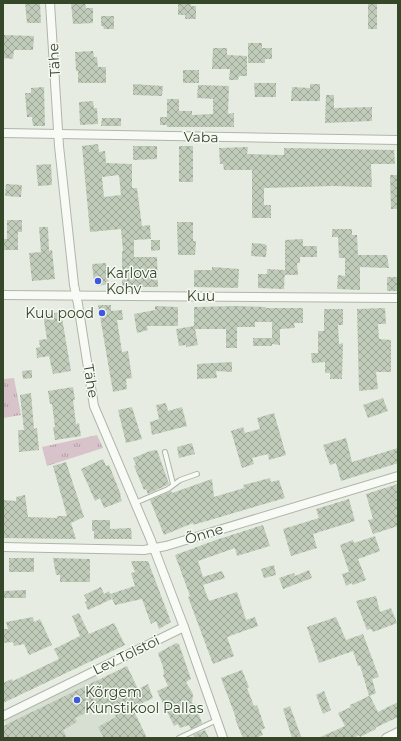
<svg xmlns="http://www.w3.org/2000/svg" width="401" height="741" font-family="Montserrat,sans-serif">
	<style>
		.built { fill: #d6dfd1 }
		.grass { fill: url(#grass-tufts) }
		.building { fill: url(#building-cross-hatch); fill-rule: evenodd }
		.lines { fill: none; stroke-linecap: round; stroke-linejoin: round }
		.lane-casing { stroke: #aeb7a7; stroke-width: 6 }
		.street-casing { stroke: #aeb7a7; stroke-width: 10 }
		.lane { stroke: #f8faf6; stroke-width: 4 }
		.street { stroke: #f8faf6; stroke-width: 8 }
		.poi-dot { fill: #3e59db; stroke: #f6f9f3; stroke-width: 1.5 }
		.labels { text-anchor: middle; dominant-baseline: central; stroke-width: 3; stroke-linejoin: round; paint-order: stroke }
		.street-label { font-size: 14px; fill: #344729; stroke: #f6f9f3 }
		.poi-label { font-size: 14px; fill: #344729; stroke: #f6f9f3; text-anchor: start }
	</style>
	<defs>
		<pattern id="grass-tufts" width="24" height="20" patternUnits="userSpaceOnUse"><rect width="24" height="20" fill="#d7c3c9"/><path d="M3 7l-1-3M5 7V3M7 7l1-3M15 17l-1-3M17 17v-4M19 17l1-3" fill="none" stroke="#afa0a3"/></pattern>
		<pattern id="building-cross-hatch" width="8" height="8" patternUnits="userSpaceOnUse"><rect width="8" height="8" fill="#c0cbba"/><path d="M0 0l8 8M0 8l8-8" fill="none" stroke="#9da797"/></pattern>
	</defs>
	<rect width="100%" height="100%" fill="#e7ece3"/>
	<polygon class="built" points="96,675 112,707 139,738 14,738 4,720"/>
	<g class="grass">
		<polygon points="14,378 21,415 3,418 3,379"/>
		<polygon points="97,435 103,448 47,466 42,447"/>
	</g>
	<g class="building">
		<polygon points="25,3 40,3 41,23 27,23"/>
		<polygon points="71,3 85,3 86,8 93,8 93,23 73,24"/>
		<polygon points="178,3 191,3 191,6 196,6 196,19 185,19 185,15 178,15"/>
		<rect x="368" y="3" width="9" height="26"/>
		<polygon points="101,16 114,16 114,29 104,29 103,26 101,26"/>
		<polygon points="3,35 34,36 33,50 14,50 13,59 3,58"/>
		<polygon points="248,43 262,43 262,48 272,48 272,59 265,59 265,63 248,63"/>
		<polygon points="213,48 227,48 227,55 247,56 247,76 239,76 238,80 229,80 230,69 212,69"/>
		<polygon points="93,51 94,57 97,57 98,67 106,67 106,83 78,83 78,71 76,71 75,52"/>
		<rect x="183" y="70" width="16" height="13"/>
		<polygon points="254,83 276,83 276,97 255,97"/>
		<polygon points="133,84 163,86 162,96 133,95"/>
		<polygon points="310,84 320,84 320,101 291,101 292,87 310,88"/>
		<polygon points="198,85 229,86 228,114 234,113 234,127 167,127 167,125 160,125 160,117 167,117 167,99 179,99 179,111 192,111 192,115 213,114 213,99 197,98"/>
		<polygon points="44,87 45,126 33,126 32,117 27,117 25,93 31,93 31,88"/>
		<polygon points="326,95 334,95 334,108 372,107 372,121 325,123"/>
		<polygon points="93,101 94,108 97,108 98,124 80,125 79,102"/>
		<polygon points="102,118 121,118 121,126 101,126"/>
		<path d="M98,144L99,152L105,151L106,163L132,164V188H137L142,226L150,225L151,239L134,240V257H157L158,287H122V251H123L121,229L90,232L82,146ZM119,175L121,195L104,197L102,177Z"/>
		<polygon points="133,146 157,146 157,159 133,160"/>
		<rect x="179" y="146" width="14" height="36"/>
		<polygon points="248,147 247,154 284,155 284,148 394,150 395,164 371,164 372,187 333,186 264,188 264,205 271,205 271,218 252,218 252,170 224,170 223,164 220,164 219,148"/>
		<polygon points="51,164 52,185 38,186 36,165"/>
		<polygon points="390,175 398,175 398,209 391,209"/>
		<polygon points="6,184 22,185 21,197 5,196"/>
		<polygon points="7,220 22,220 22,232 18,232 18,250 3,250 3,239 7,239"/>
		<polygon points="177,222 193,222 193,241 196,241 195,255 178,255"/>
		<polygon points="39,227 48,227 49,251 52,250 55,279 32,281 29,253 41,252"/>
		<polygon points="332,229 352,229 352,235 357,235 358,255 387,255 389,268 360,267 360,290 337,289 338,275 345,276 345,258 339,258 338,237 332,237"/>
		<polygon points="303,239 303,246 317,246 317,257 300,257 300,263 297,263 298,275 285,275 285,240"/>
		<polygon points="151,240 160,240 160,250 151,251"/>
		<polygon points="252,243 266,244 265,245 267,246 266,257 251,256"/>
		<polygon points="106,263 109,284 97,286 94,282 92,264"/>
		<polygon points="212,267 239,269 238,288 194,287 194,270 212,270"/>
		<polygon points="267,269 285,270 284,289 258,288 258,274 267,274"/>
		<rect x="387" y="277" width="11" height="14"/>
		<polygon points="98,305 111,305 111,311 122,310 123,320 117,320 122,352 128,351 132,378 126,379 127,389 113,392"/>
		<polygon points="155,306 178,307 178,326 147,326 148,330 137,333 134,314 155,310"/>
		<polygon points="237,306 266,307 266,308 303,308 303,323 294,323 295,328 280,329 280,345 272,344 272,346 253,346 253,338 272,338 272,322 255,322 255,327 237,327 237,348 226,348 226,329 195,329 198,345 186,347 186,345 179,346 176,329 194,326 194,307"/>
		<polygon points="385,308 386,324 378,324 379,339 391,340 391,372 376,372 378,389 359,391 357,309"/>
		<polygon points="324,309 343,309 343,325 338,325 339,344 343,343 342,379 330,379 330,373 325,373 325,362 312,363 311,353 318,353 318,331 324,331"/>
		<polygon points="61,312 71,371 53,374 49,356 37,358 36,348 40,347 39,340 47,339 43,315"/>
		<polygon points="232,362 232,372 216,371 217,378 197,379 197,364"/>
		<polygon points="32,370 32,378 23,379 22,371"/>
		<polygon points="73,387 75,400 73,400 76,424 79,423 81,436 55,440 53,427 55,427 52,404 50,404 48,391"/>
		<polygon points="31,393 34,429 37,428 39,450 19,452 18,430 24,430 20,395"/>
		<polygon points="383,398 388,411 368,418 363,405"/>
		<polygon points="166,403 168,411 182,407 187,426 152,435 150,422 159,419 156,405"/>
		<polygon points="132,407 142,439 126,443 118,410"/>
		<polygon points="274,413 286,455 269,460 268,454 252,458 254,464 242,468 231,431 243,427 245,433 260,429 257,418"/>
		<polygon points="346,438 352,462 398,448 398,463 341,481 336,463 330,465 323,445"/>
		<polygon points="192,443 195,454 179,458 177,447"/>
		<polygon points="157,450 169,484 148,494 146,489 144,490 134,466 136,465 133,458 150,451"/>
		<polygon points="103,459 106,466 109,465 121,495 120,495 122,501 104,508 100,498 95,501 81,469"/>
		<polygon points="66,462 84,517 71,523 76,539 3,538 3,500 16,501 16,497 25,495 28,517 57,518 57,516 67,516 53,466"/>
		<polygon points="270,478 271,482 279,480 285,498 193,525 193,523 164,535 150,500 171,491 172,493 212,479 214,497 244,488 243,485"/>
		<polygon points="398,484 398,511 396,511 398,518 398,526 373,534 368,520 373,519 366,494"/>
		<polygon points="349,499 355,521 313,534 317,548 291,556 283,529 319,518 316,509"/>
		<polygon points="92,520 110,520 110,529 131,528 132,539 94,539 94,531 92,531"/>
		<polygon points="263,525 270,546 237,556 235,548 198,561 203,577 222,571 225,578 203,585 209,601 237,592 246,620 255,617 258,626 227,637 234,656 213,664 188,597 190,596 175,555 216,540"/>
		<polygon points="375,536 380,551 358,559 366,580 353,585 352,583 346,586 342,574 349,572 340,545 353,540 354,543"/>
		<rect x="9" y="558" width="25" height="14"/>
		<polygon points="53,558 90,559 90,582 60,582 60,575 56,575"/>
		<polygon points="131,561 148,561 171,622 159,629 156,621 151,624 142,599 115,605 110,594 135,586 131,573 135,572"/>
		<polygon points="274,565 276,575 264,578 261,569"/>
		<polygon points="309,570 312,578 283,589 279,578 294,573 295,576"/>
		<polygon points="101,587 104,594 109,591 112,599 88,610 85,602 87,601 84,595"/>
		<polygon points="26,590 26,598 3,598 3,591"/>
		<polygon points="376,596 380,612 391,608 397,623 373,632 371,629 367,630 356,601"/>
		<polygon points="79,613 89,634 114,623 125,645 3,703 3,683 12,679 13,681 59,659 54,649 80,636 72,616"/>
		<polygon points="33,617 34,622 40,619 52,645 29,655 24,644 14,646 13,642 3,643 3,629 8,629 6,622"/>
		<polygon points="336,617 346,640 363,634 379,677 372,679 376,693 370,696 378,712 398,702 398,717 375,728 376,729 360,737 359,735 354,738 318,738 345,726 338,713 351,707 350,705 369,696 360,665 358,666 353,651 319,663 307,627"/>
		<polygon points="176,643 179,644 191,679 186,682 193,694 192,703 198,705 200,710 199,715 202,723 191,729 189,725 180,728 178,724 174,726 157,691 168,686 163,675 164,674 163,667 158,653"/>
		<polygon points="127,666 138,689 148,684 153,698 136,706 136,707 133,709 147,738 104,738 98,727 116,717 110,702 75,718 77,722 63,730 67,738 3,738 3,726"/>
		<polygon points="242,670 249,687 247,688 254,706 257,705 265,728 261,730 263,735 256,738 243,738 235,719 236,718 221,678"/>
		<polygon points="324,691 331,710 323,714 316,695"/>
		<polygon points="290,706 299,731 302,738 292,738 283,709"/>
		<polygon points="205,730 209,738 195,738 193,735"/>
	</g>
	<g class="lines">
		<defs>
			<g id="lane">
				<polyline points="165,452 173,484"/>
				<polyline points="135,503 168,489 180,480 197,474"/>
				<polyline points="179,738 217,720"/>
			</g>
			<g id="street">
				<polyline points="50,3 59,146 74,285 78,304 94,406 150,538 184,627 223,738"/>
				<polyline points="3,133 398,140"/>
				<polyline points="3,295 398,298"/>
				<polyline points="3,547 144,550 166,546 398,476"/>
				<polyline points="3,716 184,627"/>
				<polyline points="386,738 398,732"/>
			</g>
		</defs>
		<use href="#lane" class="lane-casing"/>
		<use href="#street" class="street-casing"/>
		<use href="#lane" class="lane"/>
		<use href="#street" class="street"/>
	</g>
	<g class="poi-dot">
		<circle cx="98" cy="281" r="4"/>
		<circle cx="102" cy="313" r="4"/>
		<circle cx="77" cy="700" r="4"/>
	</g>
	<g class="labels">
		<g class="street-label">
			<text transform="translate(54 60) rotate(-93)">Tähe</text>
			<text transform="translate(201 137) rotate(1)">Vaba</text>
			<text x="201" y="296">Kuu</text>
			<text transform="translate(91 381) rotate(81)">Tähe</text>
			<text transform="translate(204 534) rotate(-17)">Õnne</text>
			<text transform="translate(126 655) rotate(-26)">Lev Tolstoi</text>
		</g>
		<g class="poi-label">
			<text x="106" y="273">Karlova<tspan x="106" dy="16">Kohv</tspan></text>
			<text x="94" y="313" text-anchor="end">Kuu pood</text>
			<text x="85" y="692">Kõrgem<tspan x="85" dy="16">Kunstikool Pallas</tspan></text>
		</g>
	</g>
	<rect width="401" height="741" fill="none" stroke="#344729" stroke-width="8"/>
</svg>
